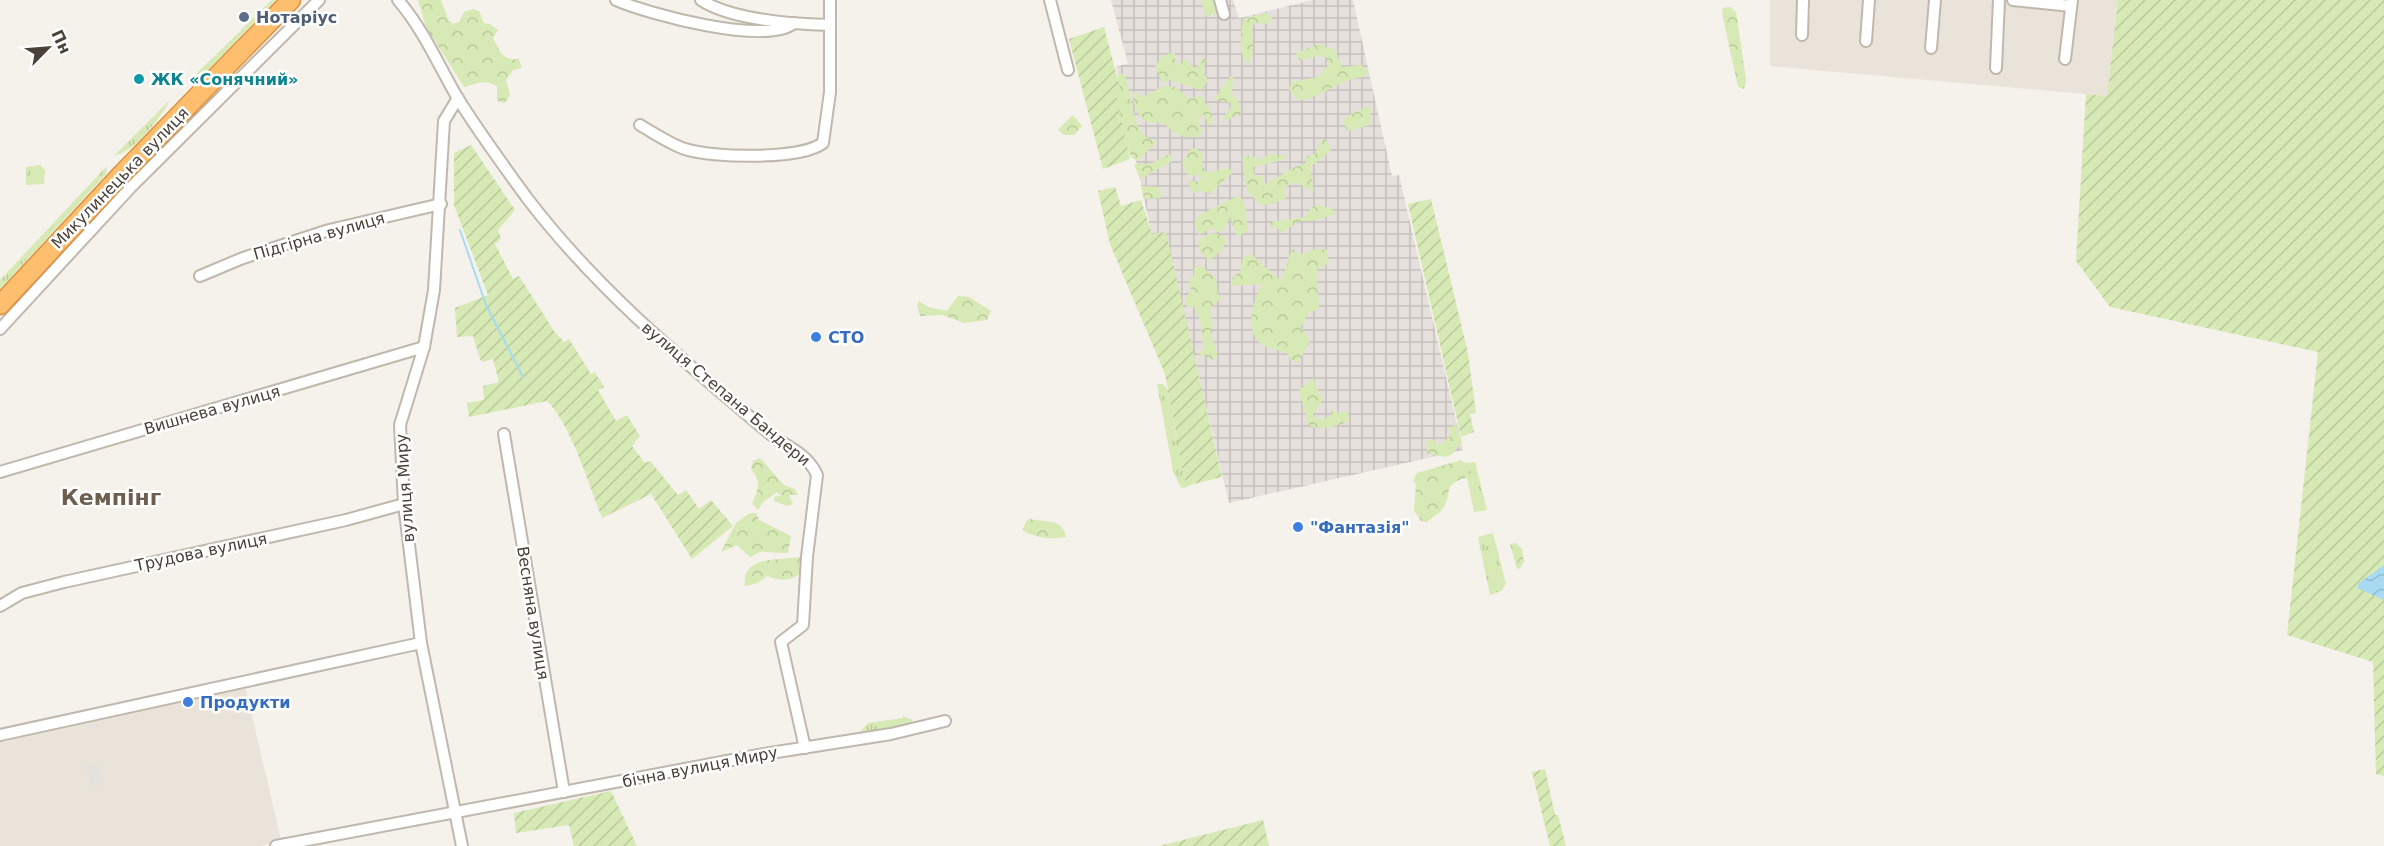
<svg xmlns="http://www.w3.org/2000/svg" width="2384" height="846" font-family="'DejaVu Sans',sans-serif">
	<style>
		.residential { fill: #e9e3d9 }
		.industrial { fill: url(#industrial-grid) }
		.grass { fill: url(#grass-tufts) }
		.forest { fill: url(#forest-crowns) }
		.garden { fill: url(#garden-furrows) }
		.parking { fill: #e4e2df }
		.water { fill: url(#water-waves) }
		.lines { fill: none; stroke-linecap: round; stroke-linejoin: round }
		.stream { stroke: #a8dbf1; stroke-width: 2 }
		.street-casing { stroke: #c1b8ad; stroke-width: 14 }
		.highway-casing { stroke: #de913c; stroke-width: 21 }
		.street { stroke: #fff; stroke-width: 10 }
		.highway { stroke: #febe6e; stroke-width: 18 }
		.service-dot { fill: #5c6f8a; stroke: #fff; stroke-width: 2 }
		.culture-dot { fill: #0f9aa8; stroke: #fff; stroke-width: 2 }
		.shop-dot { fill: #3f7fe0; stroke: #fff; stroke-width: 2 }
		.labels { text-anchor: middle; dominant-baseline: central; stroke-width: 5; stroke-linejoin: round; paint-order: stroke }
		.service-label { font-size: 16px; font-weight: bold; fill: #4e5e75; stroke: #fff; text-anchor: start }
		.culture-label { font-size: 16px; font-weight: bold; fill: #0d838f; stroke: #fff; text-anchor: start }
		.street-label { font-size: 16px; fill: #4a4139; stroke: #fff }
		.shop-label { font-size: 16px; font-weight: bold; fill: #366cbe; stroke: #fff; text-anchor: start }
		.district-label { font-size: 22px; font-weight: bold; fill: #6d5e50; stroke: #fff }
	</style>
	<defs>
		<pattern id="industrial-grid" width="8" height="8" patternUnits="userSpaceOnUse" patternTransform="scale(1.5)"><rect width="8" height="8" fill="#e5e0dc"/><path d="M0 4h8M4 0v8" fill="none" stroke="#c6c1be"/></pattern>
		<pattern id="grass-tufts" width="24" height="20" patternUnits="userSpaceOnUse" patternTransform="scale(1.5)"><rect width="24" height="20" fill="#d7e9b4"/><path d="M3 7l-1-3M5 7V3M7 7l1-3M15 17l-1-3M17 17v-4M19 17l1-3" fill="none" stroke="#bac99c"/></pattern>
		<pattern id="forest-crowns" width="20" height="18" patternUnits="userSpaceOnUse" patternTransform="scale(1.5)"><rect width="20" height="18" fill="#d7e9b4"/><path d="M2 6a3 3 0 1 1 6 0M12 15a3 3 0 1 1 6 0" fill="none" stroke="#bac99c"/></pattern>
		<pattern id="garden-furrows" width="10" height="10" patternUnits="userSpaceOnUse" patternTransform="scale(1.5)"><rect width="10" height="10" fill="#d7e9b4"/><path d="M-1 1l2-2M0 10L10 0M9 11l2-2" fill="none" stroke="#bac99c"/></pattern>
		<pattern id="water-waves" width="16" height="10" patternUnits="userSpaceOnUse" patternTransform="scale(1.5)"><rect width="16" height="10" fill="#a8dbf1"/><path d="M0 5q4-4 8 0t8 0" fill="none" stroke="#92bdcf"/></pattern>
	</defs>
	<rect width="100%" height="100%" fill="#f5f1eb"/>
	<g class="residential">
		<polygon points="1770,0 2118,0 2107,96 1770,66"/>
		<polygon points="245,686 281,840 261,846 0,846 0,733"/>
	</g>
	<polygon class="industrial" points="1111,0 1233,0 1239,18 1313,0 1353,0 1392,176 1399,175 1463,450 1229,503 1165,233 1152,236 1116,67 1128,63"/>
	<g class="grass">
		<polygon points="272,0 275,0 209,69 192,78"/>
		<polygon points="311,0 316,0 125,190 121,188 201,106"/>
		<polygon points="1201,0 1214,0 1218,13 1206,17"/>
		<path d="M170,100C162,116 132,154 115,155Z"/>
		<polygon points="40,165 45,170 44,184 26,185 26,167"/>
		<polygon points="107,166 106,174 0,289 0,280"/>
		<polygon points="116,194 121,194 0,326 0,321 13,304"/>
		<path d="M1157,384H1163L1169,392L1176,436C1186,447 1191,473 1188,487L1181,488L1173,471Z"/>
		<polygon points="1475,462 1487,510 1474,512 1464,463"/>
		<polygon points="1493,533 1506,584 1501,591 1490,595 1478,537"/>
		<polygon points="903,716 913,720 909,727 862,734 860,732 868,723 903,718"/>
	</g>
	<g class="forest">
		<path d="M418,0H441L448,19L453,24L459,22L464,12L473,9L479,11L484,23L490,24L498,30L493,38C500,51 502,61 519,59L522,68L513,70L506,80L510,95L505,103L497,101V86C484,79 477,83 464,87L426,27Z"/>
		<polygon points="1730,7 1736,12 1746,80 1744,89 1738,87 1722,13 1723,8"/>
		<path d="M1266,13L1272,18L1268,24L1256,23L1252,26L1253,53L1248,64C1237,53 1241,34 1243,19Z"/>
		<path d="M1318,44L1335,50L1342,67L1361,65L1369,71L1364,77C1339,79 1323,97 1299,101L1289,89L1292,82L1318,77L1329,64L1323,55L1300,60L1295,54Z"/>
		<path d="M1171,53H1175V66L1184,59L1196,69L1202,58L1206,59L1203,71L1208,80L1202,90C1191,87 1181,84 1170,80L1162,83L1155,66L1161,57Z"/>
		<path d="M1124,73C1129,86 1134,126 1143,135C1147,138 1152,139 1156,143L1137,161L1131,157L1128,149L1112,87L1119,75Z"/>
		<path d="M1232,74C1235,82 1230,89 1233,97L1238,99L1241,113L1223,122V118L1230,109L1231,103L1219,101L1215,98Z"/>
		<path d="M1164,86L1176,87L1188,98L1202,96C1206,107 1215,112 1212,125H1208L1204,114L1198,120L1202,131L1199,137C1182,138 1175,135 1164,123C1158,122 1153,123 1148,122C1137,119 1132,101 1133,91L1142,97Z"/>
		<polygon points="1368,106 1371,110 1370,125 1348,131 1343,123 1347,116"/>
		<polygon points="1073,115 1082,126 1074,135 1064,135 1058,130"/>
		<path d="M1322,139L1327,140L1331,151L1310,167L1314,192L1295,182L1284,188L1286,198L1272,204L1261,205L1247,191L1242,158L1252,155L1257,160L1271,154L1287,155L1283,160L1253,167L1255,176H1264L1262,185C1280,177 1287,169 1306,163L1305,157L1315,154Z"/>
		<polygon points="1195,148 1203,154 1202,165 1207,173 1228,168 1233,172 1210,194 1203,191 1193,193 1188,184 1190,181 1199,182 1201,176 1188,175 1182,162 1190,150"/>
		<polygon points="1167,155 1171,155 1171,162 1140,179 1134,164 1149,164"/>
		<polygon points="1141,186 1160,187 1161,198 1144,199"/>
		<path d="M1237,196L1241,197C1248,208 1246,219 1248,231L1239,236L1236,234L1230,217L1222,232H1216L1211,228L1199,235L1194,224L1199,215Z"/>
		<polygon points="1315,205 1331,208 1336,214 1313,221 1299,221 1281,233 1277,228 1273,229 1270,222 1305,217 1309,210"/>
		<polygon points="1209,233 1223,235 1226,241 1221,251 1209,261 1200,251 1198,241"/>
		<path d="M1293,249L1300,255L1315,249L1327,250L1329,263L1317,269L1319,308L1308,314L1301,327L1310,341L1298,363L1291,360L1287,353C1279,350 1266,348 1260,343C1244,330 1254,298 1262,284L1231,286V280L1240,271L1243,257L1251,254L1280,280C1287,272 1286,259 1293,249Z"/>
		<path d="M1200,265L1216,278L1218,294L1222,297L1209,310C1216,324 1210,329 1213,341C1215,348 1217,349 1217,356L1213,360L1197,353L1204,350L1200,321L1194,307H1187L1185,301L1191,290L1189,279L1194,276V268Z"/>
		<polygon points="958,296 969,297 991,311 987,320 964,323 942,315 920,316 917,305 919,301 928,307 947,311"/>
		<path d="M1313,378L1322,400L1313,415L1319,420L1330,416L1332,410L1339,413L1348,411L1349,420C1340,427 1318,431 1308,425L1299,390Z"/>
		<path d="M1456,425L1462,442C1446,463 1450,456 1427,454L1428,440L1433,439L1438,446L1449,437L1450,427Z"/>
		<path d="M760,458L784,485L795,489L798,495H789L793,504L787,506L774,501L775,496H781L777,492L763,502L758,510L752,503C759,491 761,480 751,470L753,461Z"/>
		<path d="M1461,460L1467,465L1470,477C1439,484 1455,491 1442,510C1439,514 1431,518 1427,522L1421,521L1414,510L1416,484L1413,481L1417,473Z"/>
		<polygon points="750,513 756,513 759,520 791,536 788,553 760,552 750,557 737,545 721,552 736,523"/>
		<path d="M1031,519C1045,523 1063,518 1066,537C1050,540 1036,538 1022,530L1027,520Z"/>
		<polygon points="1516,543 1522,549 1524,562 1520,568 1517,569 1510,544"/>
		<path d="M806,555L814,558C799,577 791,585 767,576L758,583L745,586C741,551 788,563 806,555Z"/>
	</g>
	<g class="garden">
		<polygon points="2118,0 2384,0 2384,776 2376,774 2373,662 2287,635 2318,352 2110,307 2076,261 2086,94 2107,96"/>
		<polygon points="1104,27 1120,88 1115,90 1130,159 1103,169 1069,39"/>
		<path d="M471,145L515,210L498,230L501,239L495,244L513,279L519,276L554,331L564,342L569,339L591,374L595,372L604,387L598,390L616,421L627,415L640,436L632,446L645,463L650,461L678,495L686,490L699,509L711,500L733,526L692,559L651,494L602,518C590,488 570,422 547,401L469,417L467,403L484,400L483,386L499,382L493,359L483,362L480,359L473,336L457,337L455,308L488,295L454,205V153Z"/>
		<polygon points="1115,187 1121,206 1141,200 1152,234 1166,232 1222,477 1186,486 1165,374 1110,244 1098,191"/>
		<polygon points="1431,199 1468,353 1476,413 1470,414 1474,432 1461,437 1408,204"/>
		<polygon points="1545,769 1555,815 1558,815 1566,846 1550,846 1532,772"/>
		<polygon points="611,791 637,846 574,846 569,825 516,833 514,813"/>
		<polygon points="1263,820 1269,846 1159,846"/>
	</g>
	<polygon class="parking" points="99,764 104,783 91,786 86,767"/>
	<polygon class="water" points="2384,565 2384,600 2357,588 2359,583"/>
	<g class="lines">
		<polyline class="stream" points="460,230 486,305 523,377"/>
		<defs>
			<g id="street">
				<path d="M398,0C423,29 438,64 457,97C478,131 503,165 527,198C597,290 687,364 775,438C792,448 809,457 817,475L807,557L803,625L781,642L805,748"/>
				<path d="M616,0C648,14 766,46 794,23"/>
				<path d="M701,0C732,20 793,24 830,25"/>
				<polyline points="1050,0 1068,70"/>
				<polyline points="1220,0 1224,14"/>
				<polyline points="2013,0 2071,6"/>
				<polyline points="1802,35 1803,0"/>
				<polyline points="1866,41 1869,0"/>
				<polyline points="1931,48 1935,0"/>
				<polyline points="2065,59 2072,0"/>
				<polyline points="1996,68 1999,0"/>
				<polyline points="458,98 444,121 434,290 424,347 400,425 404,504 421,643 462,846"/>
				<path d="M640,125C654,133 670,144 685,149C713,158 800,160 823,143L830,92V0"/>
				<polyline points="200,276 243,258 329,230 441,204"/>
				<polyline points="0,329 131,187 319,0"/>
				<polyline points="504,434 564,792"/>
				<polyline points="0,472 424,347"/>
				<polyline points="0,606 22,593 64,582 346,520 404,504"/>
				<polyline points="0,735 421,643"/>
				<polyline points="276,846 764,754 891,734 945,721"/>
			</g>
			<polyline id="highway" points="0,305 119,177 291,0"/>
		</defs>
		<use href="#street" class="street-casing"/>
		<use href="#highway" class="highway-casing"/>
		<use href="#street" class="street"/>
		<use href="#highway" class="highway"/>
	</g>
	<circle class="service-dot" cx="244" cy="17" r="6"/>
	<circle class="culture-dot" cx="139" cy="79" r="6"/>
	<g class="shop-dot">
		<circle cx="816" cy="337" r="6"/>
		<circle cx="1298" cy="527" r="6"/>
		<circle cx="188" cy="702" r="6"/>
	</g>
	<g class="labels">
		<g class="service-label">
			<text x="256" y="17">Нотаріус</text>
		</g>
		<g class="culture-label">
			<text x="151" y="79">ЖК «Сонячний»</text>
		</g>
		<g class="street-label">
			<text transform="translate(120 178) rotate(-46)">Микулинецька вулиця</text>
			<text transform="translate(319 236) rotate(-16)">Підгірна вулиця</text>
			<text transform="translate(726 394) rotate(40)">вулиця Степана Бандери</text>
			<text transform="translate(212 410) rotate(-16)">Вишнева вулиця</text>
			<text transform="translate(405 488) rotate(-94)">вулиця Миру</text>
			<text transform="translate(201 552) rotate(-12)">Трудова вулиця</text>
			<text transform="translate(533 613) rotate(81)">Весняна вулиця</text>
			<text transform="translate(700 767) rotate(-11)">бічна вулиця Миру</text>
		</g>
		<g class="shop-label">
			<text x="828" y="337">СТО</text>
			<text x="1310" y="527">"Фантазія"</text>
			<text x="200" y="702">Продукти</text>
		</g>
		<g class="district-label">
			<text x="111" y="497">Кемпінг</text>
		</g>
	</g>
	<g transform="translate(48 48) rotate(65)" stroke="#ffffff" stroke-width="4.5" paint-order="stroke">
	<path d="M0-4.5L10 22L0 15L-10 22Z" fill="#4a4139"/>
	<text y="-9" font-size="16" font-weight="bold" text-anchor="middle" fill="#4a4139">Пн</text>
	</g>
</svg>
